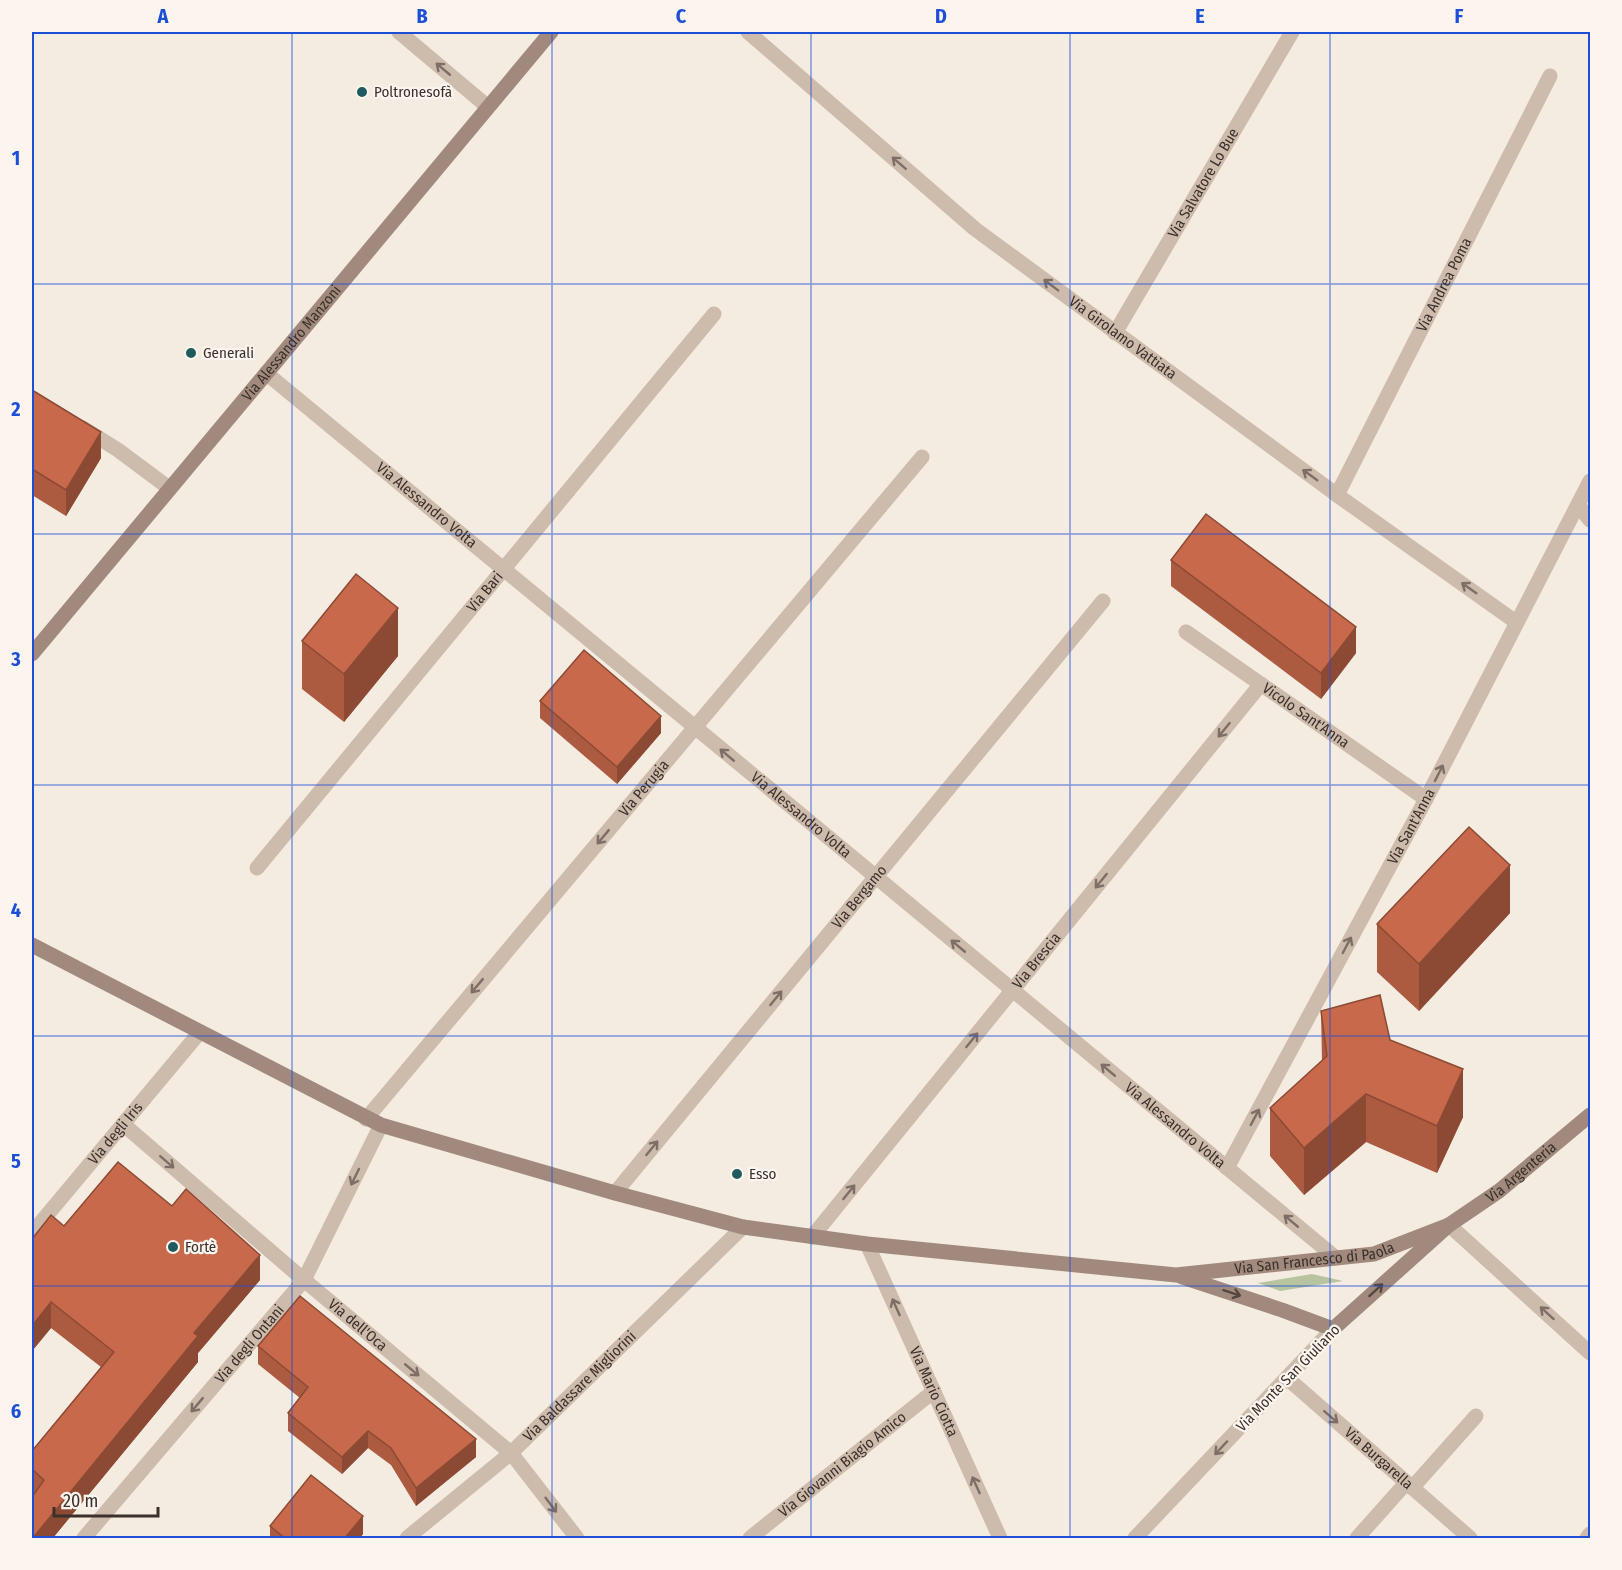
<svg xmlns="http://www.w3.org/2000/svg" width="1622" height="1570" font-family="'Fira Sans Condensed',sans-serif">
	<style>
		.green { fill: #b8c4a0 }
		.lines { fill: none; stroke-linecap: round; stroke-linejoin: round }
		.minor { stroke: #cdbbac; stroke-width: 15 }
		.tertiary { stroke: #cdbbac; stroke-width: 15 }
		.secondary { stroke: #a18a7d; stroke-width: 15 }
		.wall { fill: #ac5a40 }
		.shaded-wall { fill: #8c4a34 }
		.building { fill: #c8694b; stroke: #8c4a34; stroke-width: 1.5 }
		.oneway { stroke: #7d6f65 }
		.oneway2 { stroke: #544640 }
		.grid { fill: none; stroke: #1d4ed8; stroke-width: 1.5; stroke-opacity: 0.55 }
		.poi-dot { fill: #1f5a5e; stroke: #fbf5ee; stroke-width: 2 }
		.labels { text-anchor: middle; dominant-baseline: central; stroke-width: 4.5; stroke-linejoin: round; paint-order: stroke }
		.poi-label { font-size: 15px; fill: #3b302b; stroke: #fbf5ee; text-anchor: start }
		.street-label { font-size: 15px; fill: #3b302b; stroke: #fbf5ee }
		.neatline { fill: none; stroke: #1d4ed8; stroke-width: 2 }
		.grid-label { font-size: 20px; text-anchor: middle; font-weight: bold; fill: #1d4ed8 }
	</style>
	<rect width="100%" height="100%" fill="#f4ebe1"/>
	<polygon class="green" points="1312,1274 1343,1281 1280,1291 1258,1283"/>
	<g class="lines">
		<g class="minor">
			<polyline points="399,32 488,107"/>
			<path id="s1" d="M748,32L975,229L1337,495L1516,622"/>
			<path id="s2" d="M1115,333L1292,32"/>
			<path id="s3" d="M266,373C624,666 979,964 1336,1258"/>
			<polyline points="83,428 118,450 169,488"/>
			<path id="s4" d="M1337,495L1550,76"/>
			<polyline points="1578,505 1590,520"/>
			<path id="s5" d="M1186,632L1426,799"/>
			<path id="s6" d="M257,868L714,314"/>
			<path id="s7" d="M366,1119L922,457"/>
			<path id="s8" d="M123,1124L304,1280L511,1453L577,1538"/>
			<path id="s9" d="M1227,1168L1426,799L1590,481"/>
			<path id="s10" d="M615,1193L1103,601"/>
			<polyline points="1449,1225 1590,1353"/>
			<path id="s11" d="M32,1233L200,1032"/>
			<path id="s12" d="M812,1237L1261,684"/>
			<path id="s13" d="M867,1244L1000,1538"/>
			<path id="s14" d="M1287,1378L1470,1538"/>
			<polyline points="1412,1488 1476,1416"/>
			<path id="s15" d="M84,1538L304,1280L381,1125"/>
			<path id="s16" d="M407,1538L511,1453L743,1227"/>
			<path id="s17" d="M750,1538L934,1391"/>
			<polyline points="1357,1538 1406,1483"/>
			<polyline points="1587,1538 1590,1534"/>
		</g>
		<polyline class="tertiary" points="1135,1538 1333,1329"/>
		<g class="secondary">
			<path id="s18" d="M32,654L551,32"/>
			<path id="s19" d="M32,945L381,1125L615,1193L743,1227L867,1244L1176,1275L1374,1254L1449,1225"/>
			<path id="s20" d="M1182,1277L1282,1310L1333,1329L1449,1225L1499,1191L1590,1115"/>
		</g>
	</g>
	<g class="wall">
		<polygon points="32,390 101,458 66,516 32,495"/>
		<polygon points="1171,560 1356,653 1321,699 1171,586"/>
		<polygon points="302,641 398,656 344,722 302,689"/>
		<polygon points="540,701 661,733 617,784 540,718"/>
		<polygon points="1510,913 1419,1011 1377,972 1377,924"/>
		<polygon points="1321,1011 1390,1040 1463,1117 1437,1173 1366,1142 1304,1195 1270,1156 1270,1108 1322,1061"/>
		<polygon points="64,1226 260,1280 198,1353 198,1362 52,1539 32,1539 32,1451 101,1367 51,1328 32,1351 32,1239"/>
		<polygon points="258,1346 476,1457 416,1506 391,1465 368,1448 342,1474 288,1431 288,1413 300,1398 258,1364"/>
		<polygon points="270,1526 363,1534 359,1539 270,1539"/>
	</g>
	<g class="shaded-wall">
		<polygon points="101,432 101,458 66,516 66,490"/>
		<polygon points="398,608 398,656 344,722 344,674"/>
		<polygon points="1356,627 1356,653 1321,699 1321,673"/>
		<polygon points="661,716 661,733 617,784 617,767"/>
		<polygon points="1510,865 1510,913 1419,1011 1419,964"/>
		<polygon points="1463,1069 1463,1117 1437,1173 1437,1126"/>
		<polygon points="1366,1094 1366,1142 1304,1195 1304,1148"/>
		<polygon points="260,1255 260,1280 198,1353 198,1362 52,1539 32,1539 194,1333"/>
		<polygon points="51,1302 51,1328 32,1351 32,1326"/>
		<polygon points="368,1431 368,1448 342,1474 342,1457"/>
		<polygon points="476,1439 476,1457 416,1506 416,1488"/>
		<polygon points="363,1516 363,1534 359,1539 344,1539"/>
	</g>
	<g class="building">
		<polygon points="32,390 101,432 66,490 32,469"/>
		<polygon points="1206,514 1356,627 1321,673 1171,560"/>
		<polygon points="356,574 398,608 344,674 302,641"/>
		<polygon points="584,650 661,716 617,767 540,701"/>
		<polygon points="1469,827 1510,865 1419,964 1377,924"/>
		<polygon points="1380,995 1390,1040 1463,1069 1437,1126 1366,1094 1304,1148 1270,1108 1327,1056 1321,1011"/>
		<polygon points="118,1162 172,1206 186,1189 260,1255 194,1333 198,1336 32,1539 32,1497 44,1480 32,1469 32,1451 114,1352 51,1302 32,1326 32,1239 51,1215 64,1226"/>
		<polygon points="300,1296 476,1439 416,1488 391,1448 368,1431 342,1457 288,1413 308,1387 258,1346"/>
		<polygon points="311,1475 363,1516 344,1539 286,1539 270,1526"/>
	</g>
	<defs><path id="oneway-shaft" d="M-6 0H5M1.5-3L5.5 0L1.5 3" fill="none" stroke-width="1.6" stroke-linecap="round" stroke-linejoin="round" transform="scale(1.5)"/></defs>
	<g class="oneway">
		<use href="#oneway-shaft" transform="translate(443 69) rotate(-140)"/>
		<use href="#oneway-shaft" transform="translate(899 163) rotate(-139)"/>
		<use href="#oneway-shaft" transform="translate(1051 285) rotate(-143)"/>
		<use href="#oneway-shaft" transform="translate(1310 475) rotate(-144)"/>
		<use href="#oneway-shaft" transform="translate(1469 588) rotate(-145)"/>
		<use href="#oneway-shaft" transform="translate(1224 730) rotate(129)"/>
		<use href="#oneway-shaft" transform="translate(727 755) rotate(-140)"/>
		<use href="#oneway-shaft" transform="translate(1439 773) rotate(-63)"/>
		<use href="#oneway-shaft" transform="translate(603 837) rotate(130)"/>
		<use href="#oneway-shaft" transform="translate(1101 881) rotate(129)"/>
		<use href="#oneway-shaft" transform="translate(1347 945) rotate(-62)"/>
		<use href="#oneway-shaft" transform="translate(958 946) rotate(-140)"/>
		<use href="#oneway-shaft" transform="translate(477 986) rotate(130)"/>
		<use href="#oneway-shaft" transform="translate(776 998) rotate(-51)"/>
		<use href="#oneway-shaft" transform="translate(972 1040) rotate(-51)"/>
		<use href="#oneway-shaft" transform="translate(1108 1070) rotate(-140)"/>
		<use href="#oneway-shaft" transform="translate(1255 1117) rotate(-62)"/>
		<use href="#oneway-shaft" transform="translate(652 1148) rotate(-51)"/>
		<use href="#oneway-shaft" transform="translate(167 1162) rotate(41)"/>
		<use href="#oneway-shaft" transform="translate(355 1177) rotate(116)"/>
		<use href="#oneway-shaft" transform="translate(849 1192) rotate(-51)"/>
		<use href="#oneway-shaft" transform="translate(1291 1221) rotate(-140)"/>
		<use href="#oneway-shaft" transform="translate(896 1307) rotate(-114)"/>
		<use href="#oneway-shaft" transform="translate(1547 1313) rotate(-138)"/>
		<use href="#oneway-shaft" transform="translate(412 1370) rotate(40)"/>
		<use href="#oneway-shaft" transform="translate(197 1405) rotate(130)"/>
		<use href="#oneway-shaft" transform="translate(1331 1417) rotate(41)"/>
		<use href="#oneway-shaft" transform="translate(1221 1448) rotate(133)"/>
		<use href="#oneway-shaft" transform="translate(976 1485) rotate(-114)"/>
		<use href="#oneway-shaft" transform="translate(551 1505) rotate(53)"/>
	</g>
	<g class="oneway2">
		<use href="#oneway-shaft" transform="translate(1376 1290) rotate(-42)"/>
		<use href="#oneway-shaft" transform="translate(1232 1293) rotate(18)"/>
	</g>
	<path class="grid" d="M292,32V1538M552,32V1538M811,32V1538M1070,32V1538M1330,32V1538M32,284H1590M32,534H1590M32,785H1590M32,1036H1590M32,1286H1590"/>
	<g class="poi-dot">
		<circle cx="362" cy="92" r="6"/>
		<circle cx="191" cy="353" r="6"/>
		<circle cx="737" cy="1174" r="6"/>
		<circle cx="173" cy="1247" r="6"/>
	</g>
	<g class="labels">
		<g class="poi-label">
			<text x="374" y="92">Poltronesofà</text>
			<text x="203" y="353">Generali</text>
			<text x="749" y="1174">Esso</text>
			<text x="185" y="1247">Fortè</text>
		</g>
		<g class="street-label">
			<text stroke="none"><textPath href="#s2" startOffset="174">Via Salvatore Lo Bue</textPath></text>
			<text stroke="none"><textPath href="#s4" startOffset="236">Via Andrea Poma</textPath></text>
			<text stroke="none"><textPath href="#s1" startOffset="484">Via Girolamo Vattiata</textPath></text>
			<text stroke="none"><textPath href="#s18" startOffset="405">Via Alessandro Manzoni</textPath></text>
			<text stroke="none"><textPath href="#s3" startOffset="208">Via Alessandro Volta</textPath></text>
			<text stroke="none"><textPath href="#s6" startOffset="358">Via Bari</textPath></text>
			<text stroke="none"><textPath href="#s5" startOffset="146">Vicolo Sant'Anna</textPath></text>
			<text stroke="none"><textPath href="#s7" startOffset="432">Via Perugia</textPath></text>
			<text stroke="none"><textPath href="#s3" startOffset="694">Via Alessandro Volta</textPath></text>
			<text stroke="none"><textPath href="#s9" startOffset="388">Via Sant'Anna</textPath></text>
			<text stroke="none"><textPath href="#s10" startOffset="384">Via Bergamo</textPath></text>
			<text stroke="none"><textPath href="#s12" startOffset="356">Via Brescia</textPath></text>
			<text stroke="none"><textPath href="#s3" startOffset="1180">Via Alessandro Volta</textPath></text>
			<text stroke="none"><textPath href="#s11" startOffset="130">Via degli Iris</textPath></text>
			<text stroke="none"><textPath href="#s20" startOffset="405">Via Argenteria</textPath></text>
			<text stroke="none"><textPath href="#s19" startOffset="1344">Via San Francesco di Paola</textPath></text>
			<text stroke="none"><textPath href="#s8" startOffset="309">Via dell'Oca</textPath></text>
			<text stroke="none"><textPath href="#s15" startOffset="255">Via degli Ontani</textPath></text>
			<text transform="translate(1288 1378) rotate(-46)">Via Monte San Giuliano</text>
			<text stroke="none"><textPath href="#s16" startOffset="230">Via Baldassare Migliorini</textPath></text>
			<text stroke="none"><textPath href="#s13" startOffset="162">Via Mario Ciotta</textPath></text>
			<text stroke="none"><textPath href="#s14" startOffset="122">Via Burgarella</textPath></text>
			<text stroke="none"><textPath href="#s17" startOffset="118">Via Giovanni Biagio Amico</textPath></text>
		</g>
	</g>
	<rect width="1622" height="1570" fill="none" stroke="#fbf5ee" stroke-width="66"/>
	<path d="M54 1507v9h104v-9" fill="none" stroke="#3b302b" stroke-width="3"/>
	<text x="63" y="1507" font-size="18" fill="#3b302b" stroke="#fbf5ee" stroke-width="4.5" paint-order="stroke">20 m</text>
	<rect x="33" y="33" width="1556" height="1504" class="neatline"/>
	<g class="grid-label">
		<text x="163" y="23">A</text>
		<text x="422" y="23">B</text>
		<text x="681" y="23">C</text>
		<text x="941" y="23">D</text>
		<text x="1200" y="23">E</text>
		<text x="1459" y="23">F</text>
		<text x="16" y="165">1</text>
		<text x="16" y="416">2</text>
		<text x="16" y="666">3</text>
		<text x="16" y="917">4</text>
		<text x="16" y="1168">5</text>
		<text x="16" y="1418">6</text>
	</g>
</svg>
